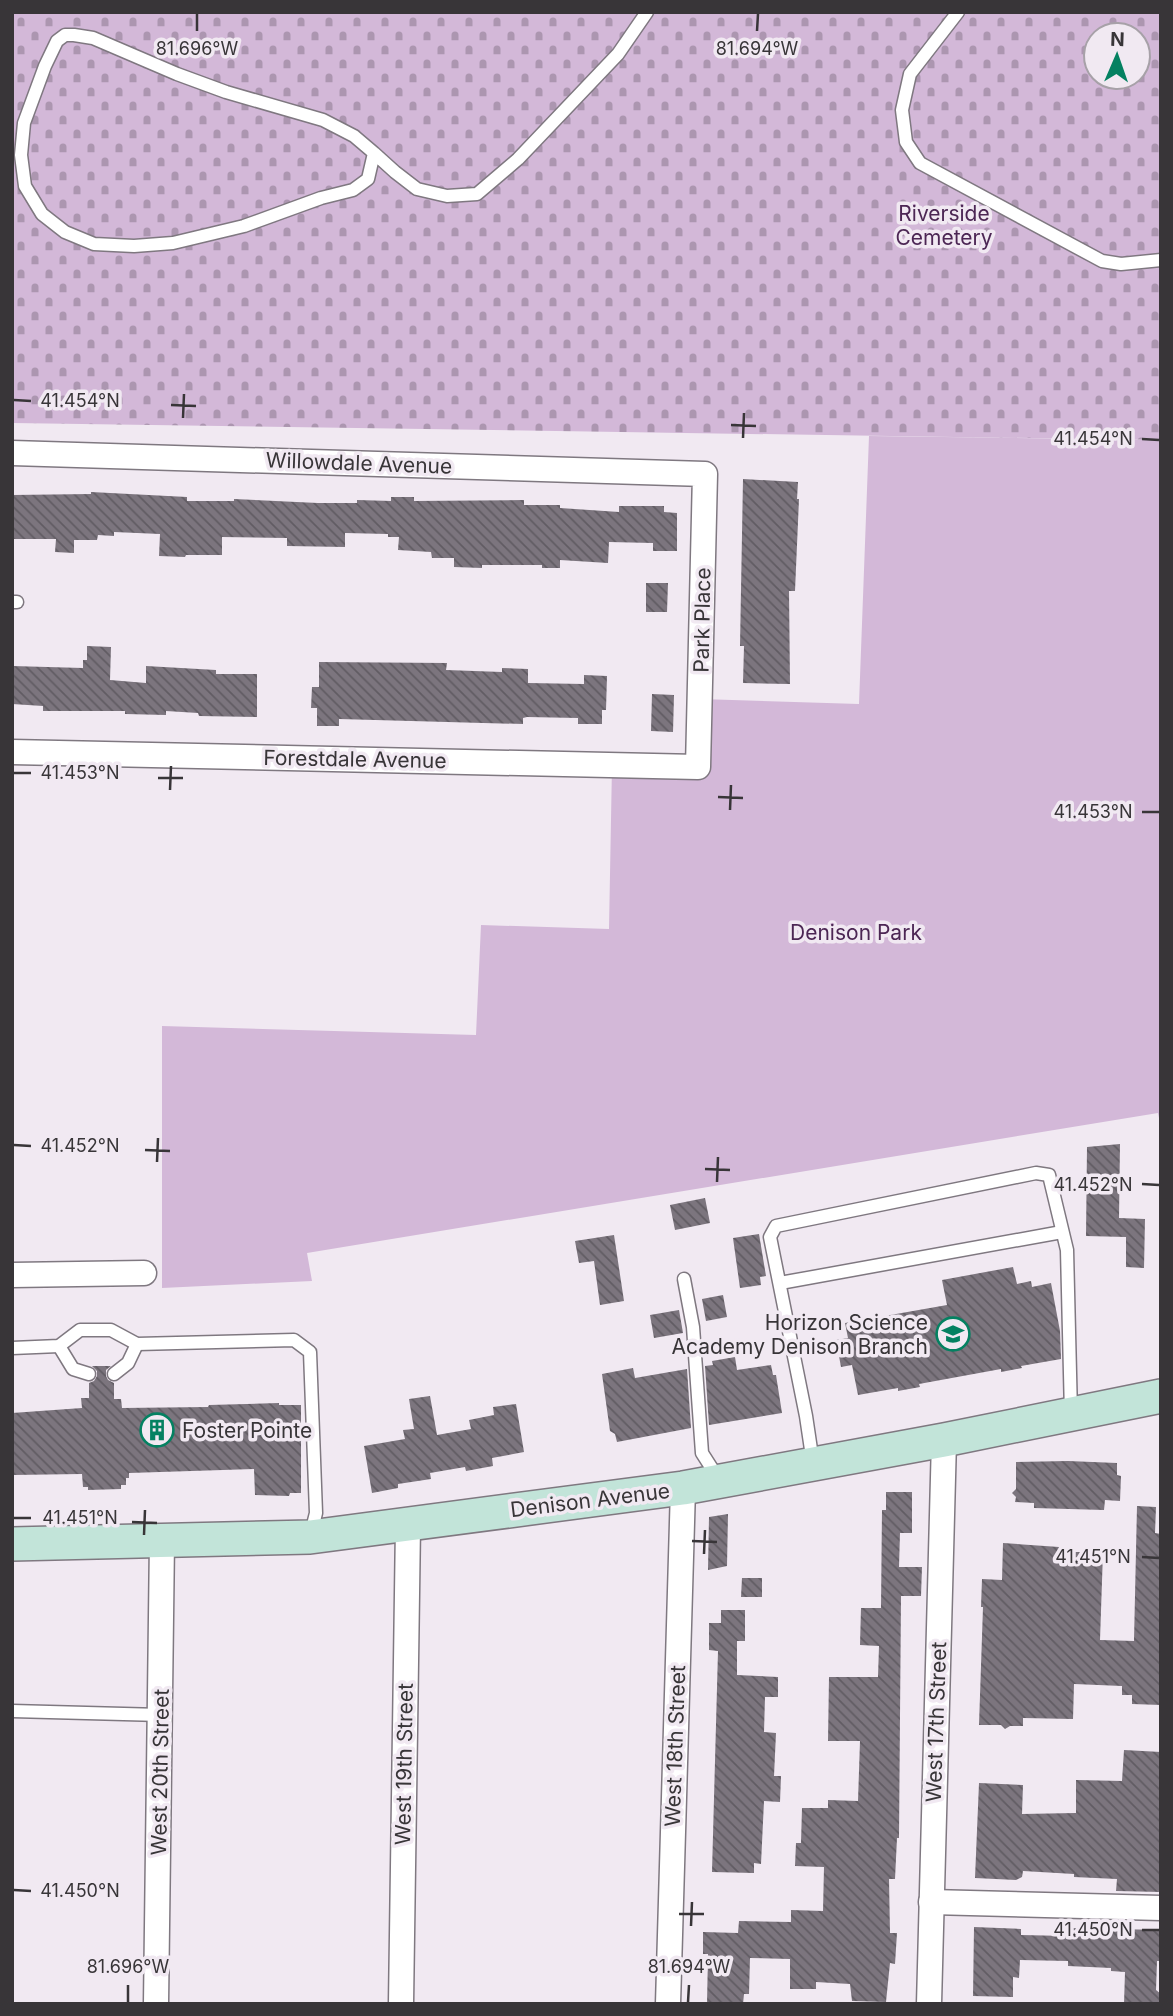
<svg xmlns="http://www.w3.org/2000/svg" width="1173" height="2016" font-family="Inter,sans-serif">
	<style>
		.cemetery { fill: url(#cemetery-stones); fill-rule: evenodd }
		.park { fill: #d3b8d8 }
		.building { fill: url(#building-back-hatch) }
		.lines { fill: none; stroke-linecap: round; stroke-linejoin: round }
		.lane-casing { stroke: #7f7880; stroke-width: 15 }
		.street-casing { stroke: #7f7880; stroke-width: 27 }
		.secondary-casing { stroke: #7f7880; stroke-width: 36 }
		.lane { stroke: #fff; stroke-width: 12 }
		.street { stroke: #fff; stroke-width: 24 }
		.secondary { stroke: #c2e4d9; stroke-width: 33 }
		.ticks { fill: none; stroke: #383538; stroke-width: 2.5 }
		.labels { text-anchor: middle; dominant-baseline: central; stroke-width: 7; stroke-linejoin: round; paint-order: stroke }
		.park-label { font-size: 21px; fill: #4c2654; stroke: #f1e9f2 }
		.street-label { font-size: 21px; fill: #383538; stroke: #f1e9f2 }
		.poi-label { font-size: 21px; fill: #383538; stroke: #f1e9f2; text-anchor: end }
		.ticks-label { font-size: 18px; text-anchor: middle; fill: #383538; stroke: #f1e9f2; stroke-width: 7; stroke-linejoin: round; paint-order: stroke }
	</style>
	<defs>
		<pattern id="cemetery-stones" width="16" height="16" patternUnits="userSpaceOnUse" patternTransform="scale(1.75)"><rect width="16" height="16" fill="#d3b8d8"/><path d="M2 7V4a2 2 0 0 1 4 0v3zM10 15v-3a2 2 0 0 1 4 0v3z" fill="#ac96b0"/></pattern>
		<pattern id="building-back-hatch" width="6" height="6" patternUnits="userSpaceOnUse" patternTransform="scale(1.75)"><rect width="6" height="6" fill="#7c757e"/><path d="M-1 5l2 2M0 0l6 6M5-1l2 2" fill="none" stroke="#615c63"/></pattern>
	</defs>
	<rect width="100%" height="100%" fill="#f1e9f2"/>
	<path class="cemetery" d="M12,12H1161V440L12,423ZM1096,35H1138V77H1096Z"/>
	<polygon class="park" points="869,436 1161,440 1161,1128 1158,1113 307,1253 312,1281 162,1288 162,1026 476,1035 481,925 609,929 612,765 698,766 700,699 859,704"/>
	<g class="building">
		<polygon points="743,479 798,482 797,499 799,499 795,591 789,591 790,684 743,683 744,646 740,646"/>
		<polygon points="91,492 187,497 187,501 234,501 234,499 318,503 357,503 357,500 391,501 391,497 414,497 414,501 524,500 524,505 560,505 560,508 619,512 619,506 664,506 664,512 677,513 677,551 653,551 653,543 609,542 608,563 560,560 560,568 542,568 542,565 482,565 482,568 454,567 454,558 432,558 431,552 398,550 399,537 388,537 388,534 345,533 345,547 287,546 287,538 222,537 222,555 186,555 185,557 159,556 160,534 114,532 114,536 98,535 97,540 74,540 74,553 55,552 56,539 14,539 12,495 91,494"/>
		<polygon points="646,583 668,583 667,612 646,612"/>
		<polygon points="87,646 111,647 110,680 146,683 146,666 216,670 216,674 257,674 257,717 199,716 198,713 166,711 166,715 125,714 125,711 43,711 43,706 12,704 12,666 83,668 83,660 87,660"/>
		<polygon points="319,662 447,663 446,670 502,672 502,668 528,669 528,683 584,684 584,675 607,676 606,710 602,710 602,724 578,724 578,718 527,717 523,718 523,724 339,719 339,726 317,726 317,708 311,708 312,687 319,687"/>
		<polygon points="652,694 674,695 673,732 651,731"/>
		<polygon points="1120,1144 1119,1218 1145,1219 1144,1268 1126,1267 1126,1237 1086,1236 1087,1147"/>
		<polygon points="705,1198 710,1223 675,1230 670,1205"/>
		<polygon points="759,1234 766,1276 760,1277 761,1285 740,1288 733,1238"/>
		<polygon points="614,1235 624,1301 600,1305 594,1261 579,1263 575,1241"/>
		<polygon points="1013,1267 1017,1284 1031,1281 1032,1287 1051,1283 1060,1331 1061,1359 1021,1366 1022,1368 1001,1372 1001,1369 919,1384 920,1387 898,1391 898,1388 858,1395 852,1365 841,1367 836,1340 848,1338 845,1323 947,1305 942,1280"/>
		<polygon points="723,1295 727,1317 706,1321 702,1299"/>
		<polygon points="679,1310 683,1333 654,1338 650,1315"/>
		<polygon points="735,1357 737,1370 771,1365 773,1375 776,1375 782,1413 709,1425 705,1366 713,1365 712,1361"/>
		<polygon points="92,1366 111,1366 106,1370 106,1376 108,1380 114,1383 114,1399 121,1399 122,1408 208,1407 209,1405 279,1403 279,1405 301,1405 301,1493 290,1493 289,1496 255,1495 254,1469 129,1473 129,1478 126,1478 126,1485 121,1485 121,1489 88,1490 88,1487 83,1487 82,1474 12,1475 12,1413 82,1408 81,1398 89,1398 89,1383 94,1381 97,1376 97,1371"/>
		<polygon points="633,1368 635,1378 687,1369 691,1428 617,1442 615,1434 610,1431 602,1374"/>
		<polygon points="430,1396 437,1435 471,1429 469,1420 494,1415 493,1407 516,1404 524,1452 492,1458 493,1466 466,1471 465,1467 430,1473 431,1479 398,1484 398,1488 372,1493 364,1446 405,1439 403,1430 414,1429 409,1399"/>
		<polygon points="1068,1461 1117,1463 1117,1475 1121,1476 1120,1501 1105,1500 1104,1510 1034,1508 1034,1503 1015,1502 1016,1497 1012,1493 1016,1489 1016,1462"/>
		<polygon points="886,1492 912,1492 912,1533 900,1533 899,1567 922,1567 921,1596 901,1596 899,1838 897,1838 895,1879 889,1879 890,1933 897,1933 895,1964 890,1963 886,2002 852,2001 850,1984 816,1982 816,1989 790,1989 790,1959 750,1958 749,1994 744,1994 743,2004 707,2004 708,1954 703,1954 703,1932 738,1933 739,1921 791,1922 791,1910 823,1911 824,1867 795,1866 796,1843 801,1843 802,1808 828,1808 828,1800 858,1801 860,1741 828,1741 829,1677 878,1677 879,1646 860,1645 861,1608 881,1608 882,1510 886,1510"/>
		<polygon points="1137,1506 1156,1507 1155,1533 1161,1534 1161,1705 1132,1704 1132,1695 1122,1695 1122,1686 1074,1684 1073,1719 1023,1718 1023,1726 1010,1726 1005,1729 1001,1725 979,1725 983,1607 981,1607 982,1579 1002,1580 1003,1543 1059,1547 1059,1552 1103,1552 1100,1640 1134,1641"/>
		<polygon points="728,1514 727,1566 708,1570 709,1517"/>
		<polygon points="742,1578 762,1578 762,1597 741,1597"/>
		<polygon points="721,1610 745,1610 745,1641 737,1641 737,1675 778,1677 778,1697 765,1697 764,1732 776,1733 774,1776 781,1776 780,1802 764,1801 761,1864 754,1863 754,1873 712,1872 718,1651 709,1650 709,1623 721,1623"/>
		<polygon points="1124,1750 1161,1752 1161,1892 1116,1891 1117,1879 1074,1877 1074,1874 1023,1871 1022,1877 1016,1880 975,1878 979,1783 1023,1785 1022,1814 1076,1813 1076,1780 1122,1781"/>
		<polygon points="974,1927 1021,1929 1021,1935 1067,1936 1071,1928 1161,1930 1161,1961 1157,1961 1156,1990 1161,1994 1161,2004 1124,2004 1125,1972 1111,1971 1111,1968 1068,1966 1068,1961 1020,1960 1019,1978 1013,1977 1013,1997 973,1996"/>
	</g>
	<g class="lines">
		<defs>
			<g id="lane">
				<polyline points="958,12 910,74 902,110 906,142 920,163 1102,261 1121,264 1161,260"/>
				<polyline points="374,153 368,179 353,190 321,198 244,226 173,243 134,246 94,244 65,232 42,214 25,186 21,155 24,123 45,66 57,41 65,35 74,35 93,38 177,74 226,92 323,120 354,136 374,153 395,172 417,189 447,196 477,194 518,159 618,54 647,12"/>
				<polyline points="12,602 17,602"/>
				<polyline points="684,1279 693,1327 702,1453 718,1478"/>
				<polyline points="780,1283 1062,1232"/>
				<polyline points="59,1346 73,1369 89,1374"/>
				<polyline points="12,1348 59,1346 80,1330 111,1330 137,1344 294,1340 310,1352 316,1513 311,1533"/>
				<polyline points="114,1374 128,1363 137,1344"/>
				<polyline points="813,1463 806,1416 770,1237 776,1226 1036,1173 1049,1175 1067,1250 1071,1414"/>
				<polyline points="12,1711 161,1715"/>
			</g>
			<g id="street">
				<polyline points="12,453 705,474 698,767 12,752"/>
				<polyline points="12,1275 144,1273"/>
				<polyline points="931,1902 1161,1908"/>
				<polyline points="156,2004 162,1540"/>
				<polyline points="401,2004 408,1525"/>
				<polyline points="668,2004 683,1488"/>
				<polyline points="929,2004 944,1440"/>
			</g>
			<polyline id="secondary" points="12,1544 310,1537 683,1488 944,1440 1161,1396"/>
		</defs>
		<use href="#lane" class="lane-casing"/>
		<use href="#street" class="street-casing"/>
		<use href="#secondary" class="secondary-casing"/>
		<use href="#lane" class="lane"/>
		<use href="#street" class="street"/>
		<use href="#secondary" class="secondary"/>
	</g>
	<path class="ticks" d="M197,31V14M757,31L758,14M14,400L31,401M171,405L196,406M183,418L184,394M731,425L756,426M743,438L744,413M1142,439L1159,440M14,773H31M158,778H183M170,790L171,766M718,797L743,798M730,810L731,785M1142,812H1159M14,1145L31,1146M145,1150L170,1151M157,1162L158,1138M705,1169L730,1170M717,1182L718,1157M1142,1184L1159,1185M14,1518H31M132,1522L157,1523M144,1535L145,1510M692,1541L717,1542M704,1554L705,1530M1142,1557L1159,1558M14,1890L31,1891M679,1914H704M691,1926L692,1902M1142,1930H1159M128,2002V1985M688,2002L689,1985"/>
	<defs>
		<symbol id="school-ring" viewBox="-11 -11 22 22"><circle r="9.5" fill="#f1e9f2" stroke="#048161" stroke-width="1.5"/><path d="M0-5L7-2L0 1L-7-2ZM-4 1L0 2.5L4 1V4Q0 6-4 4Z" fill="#048161"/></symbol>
		<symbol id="building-ring" viewBox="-11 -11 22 22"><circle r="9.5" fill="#f1e9f2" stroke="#048161" stroke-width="1.5"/><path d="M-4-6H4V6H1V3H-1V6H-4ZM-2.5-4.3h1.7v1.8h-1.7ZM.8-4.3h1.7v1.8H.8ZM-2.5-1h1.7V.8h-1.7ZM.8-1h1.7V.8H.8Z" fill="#048161"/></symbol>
	</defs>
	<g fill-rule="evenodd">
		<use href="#school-ring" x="934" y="1315" width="38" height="38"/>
		<use href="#building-ring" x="138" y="1411" width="38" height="38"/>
	</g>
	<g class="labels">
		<g class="park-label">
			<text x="944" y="213">Riverside<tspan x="944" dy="24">Cemetery</tspan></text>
			<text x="856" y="932">Denison Park</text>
		</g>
		<g class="street-label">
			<text transform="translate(359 463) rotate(2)">Willowdale Avenue</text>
			<text transform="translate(702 620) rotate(-89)">Park Place</text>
			<text transform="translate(355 759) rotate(1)">Forestdale Avenue</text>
			<text transform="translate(590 1500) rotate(-7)">Denison Avenue</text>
			<text transform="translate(936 1722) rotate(-88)">West 17th Street</text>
			<text transform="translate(675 1746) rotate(-88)">West 18th Street</text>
			<text transform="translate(404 1764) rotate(-89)">West 19th Street</text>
			<text transform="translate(160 1772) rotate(-89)">West 20th Street</text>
		</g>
		<g class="poi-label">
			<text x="928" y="1322">Horizon Science<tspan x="928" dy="24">Academy Denison Branch</tspan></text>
			<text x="182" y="1430" text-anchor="start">Foster Pointe</text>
		</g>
	</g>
	<g class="ticks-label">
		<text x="197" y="55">81.696°W</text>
		<text x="757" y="55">81.694°W</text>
		<text x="80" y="407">41.454°N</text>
		<text x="1093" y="445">41.454°N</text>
		<text x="80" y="779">41.453°N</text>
		<text x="1093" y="818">41.453°N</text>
		<text x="80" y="1152">41.452°N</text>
		<text x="1093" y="1191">41.452°N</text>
		<text x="80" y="1524">41.451°N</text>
		<text x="1093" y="1563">41.451°N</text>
		<text x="80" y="1897">41.450°N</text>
		<text x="1093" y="1936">41.450°N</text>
		<text x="128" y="1973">81.696°W</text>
		<text x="689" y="1973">81.694°W</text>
	</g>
	<rect width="1173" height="2016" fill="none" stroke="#383538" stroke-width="28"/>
	<g transform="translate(1117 56) rotate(2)"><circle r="33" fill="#f1e9f2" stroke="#a7a1a8" stroke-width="2"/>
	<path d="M0-5L12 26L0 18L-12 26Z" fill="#048161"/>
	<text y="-10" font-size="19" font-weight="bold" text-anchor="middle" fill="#383538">N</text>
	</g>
</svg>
